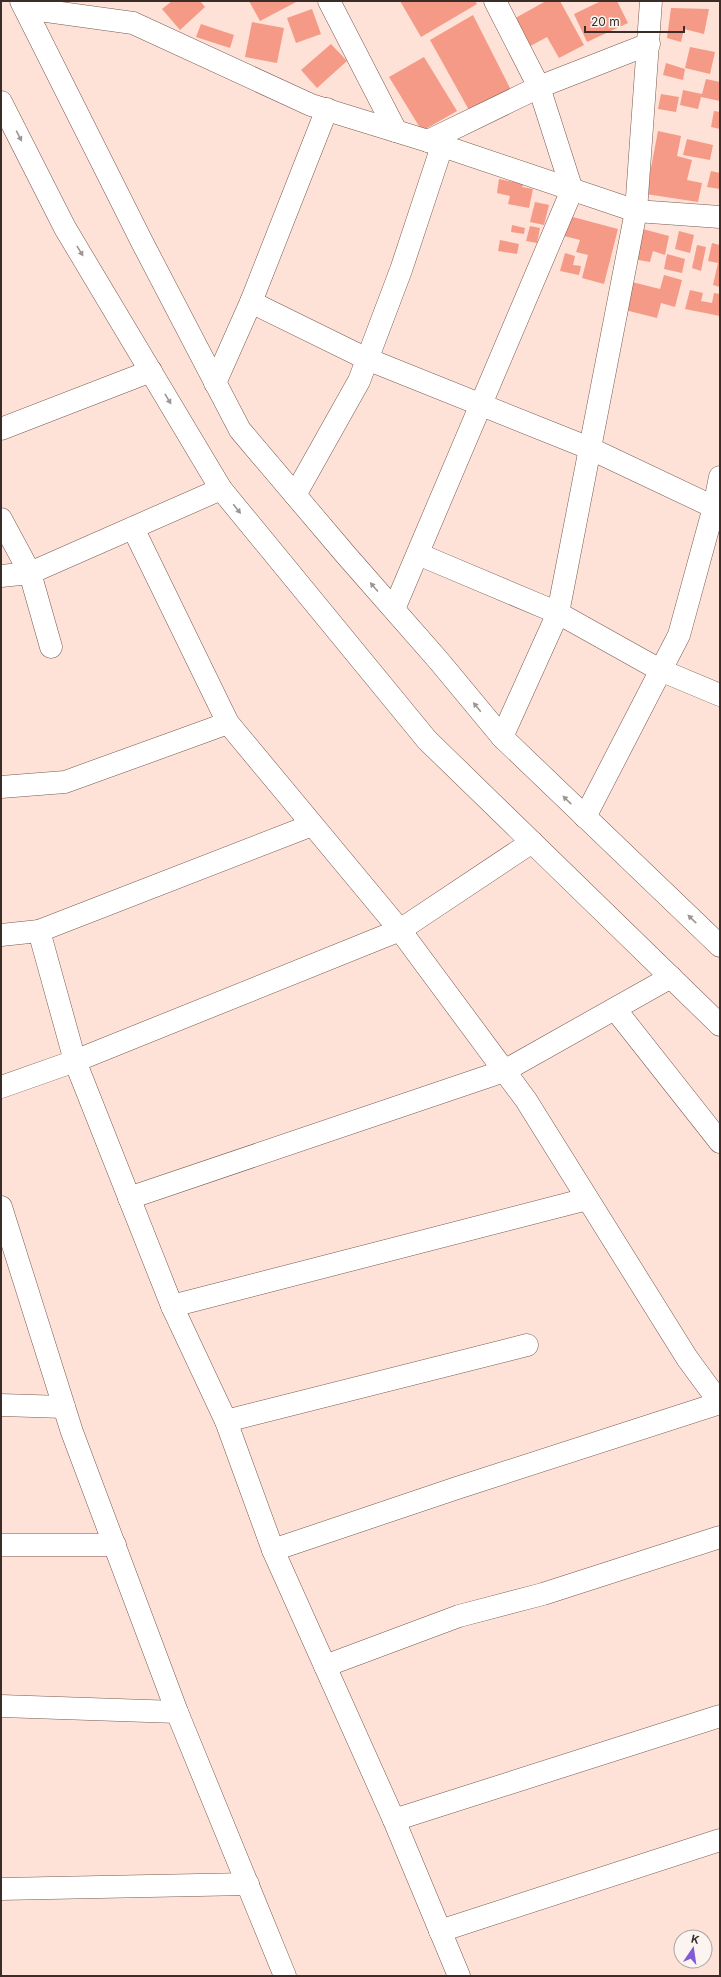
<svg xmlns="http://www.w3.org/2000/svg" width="721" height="1977" font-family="Inter,sans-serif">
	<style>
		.building { fill: #f59a86 }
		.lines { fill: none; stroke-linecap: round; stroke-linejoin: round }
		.minor-casing { stroke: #785a4f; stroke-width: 23 }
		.major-casing { stroke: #785a4f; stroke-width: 23 }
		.minor { stroke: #fff; stroke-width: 22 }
		.major { stroke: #fff; stroke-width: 22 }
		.oneway { fill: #9c9694 }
	</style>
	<rect width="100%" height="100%" fill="#fee1d7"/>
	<g class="building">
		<polygon points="172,1 200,1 205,7 180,30 162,9"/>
		<polygon points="249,1 298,1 260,21"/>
		<polygon points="400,1 475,1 477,4 421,37"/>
		<polygon points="546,1 560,1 584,45 559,58 547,37 525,49 510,21"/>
		<polygon points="601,1 617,1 628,23 587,42 574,14"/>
		<polygon points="671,8 709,9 704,34 684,29 681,42 667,38"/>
		<polygon points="312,9 321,34 296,43 287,18"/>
		<polygon points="473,15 512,92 470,112 430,40"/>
		<polygon points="252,22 284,28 277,63 245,57"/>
		<polygon points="201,24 234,35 230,48 196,37"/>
		<polygon points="331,44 347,61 317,88 301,70"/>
		<polygon points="690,47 715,52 710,74 685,68"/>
		<polygon points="424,57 457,111 422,131 389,77"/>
		<polygon points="666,63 685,69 683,80 663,75"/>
		<polygon points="706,79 720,82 720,101 701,97 698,109 680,105 683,90 702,94"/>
		<polygon points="661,94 679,97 676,112 658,109"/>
		<polygon points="714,111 720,112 720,129 711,127"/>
		<polygon points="658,131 681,136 677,156 692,160 687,180 702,183 698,202 646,194"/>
		<polygon points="687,139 713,145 710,160 683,155"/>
		<polygon points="711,171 720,173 720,189 707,187"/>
		<polygon points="499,179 524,184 522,187 533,189 529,208 508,204 510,196 497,193"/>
		<polygon points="535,202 549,205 544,225 530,222"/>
		<polygon points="569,216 618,229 604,284 582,278 588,255 576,252 580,240 564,236"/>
		<polygon points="512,225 525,228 524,234 511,232"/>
		<polygon points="530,226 540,228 537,243 526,241"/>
		<polygon points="639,228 669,236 665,255 653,251 650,262 633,259"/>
		<polygon points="679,231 694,235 690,253 675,249"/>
		<polygon points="500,240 519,244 517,254 498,251"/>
		<polygon points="712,243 720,245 720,287 713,285 718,263 708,261"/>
		<polygon points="697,245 706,247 701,271 692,268"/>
		<polygon points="565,253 575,256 573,265 581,266 579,275 560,271"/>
		<polygon points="667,254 685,259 682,273 664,269"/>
		<polygon points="664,275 682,280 675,307 661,303 657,318 625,310 632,282 660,289"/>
		<polygon points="690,290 703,293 701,301 712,303 714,293 720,294 720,316 685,309"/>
	</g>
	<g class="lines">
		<defs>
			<g id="minor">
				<polyline points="329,1 396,131"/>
				<polyline points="25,8 133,23 311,105 428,141 636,211 720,217"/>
				<polyline points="428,141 539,87 649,44"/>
				<polyline points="251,302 367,359 589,448 720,510"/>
				<polyline points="215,383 251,302 327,109"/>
				<polyline points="1,429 151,371"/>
				<polyline points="295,495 359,381 401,270 442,146"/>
				<polyline points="1,519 30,573 51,647"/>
				<polyline points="133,528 228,723 400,930 526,1100 687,1358 720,1403"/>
				<polyline points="418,554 558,613 660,670 720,695"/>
				<polyline points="1,576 30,573 221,489"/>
				<polyline points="394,609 572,190 539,87 495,1"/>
				<polyline points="502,737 558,613 636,211 651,1"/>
				<polyline points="1,787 65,782 228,723"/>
				<polyline points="585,817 679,635 714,507 720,477"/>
				<polyline points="39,931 312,825"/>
				<polyline points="1,935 39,931 75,1061 1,1087"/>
				<polyline points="615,1009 720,1142"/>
				<polyline points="129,1198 504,1071 671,977"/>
				<polyline points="1,1207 72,1432 177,1712 285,1976"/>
				<polyline points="172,1306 587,1199"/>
				<polyline points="1,1405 64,1407"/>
				<polyline points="226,1421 527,1345"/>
				<polyline points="1,1545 115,1545"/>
				<polyline points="273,1550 457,1488 720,1403"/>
				<polyline points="325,1666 459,1616 543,1594 720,1537"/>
				<polyline points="1,1706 177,1712"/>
				<polyline points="394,1820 720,1716"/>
				<polyline points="1,1889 248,1884"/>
				<polyline points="440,1931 720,1840"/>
				<polyline points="459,1976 394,1820 273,1550 226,1421 172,1306 75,1061 400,930 532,842"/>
			</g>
			<g id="major">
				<polyline points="21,1 142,242 240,430 346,555 439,661 502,737 720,946"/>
				<polyline points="1,102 65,228 221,489 427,740 720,1025"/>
			</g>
		</defs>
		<use href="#minor" class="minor-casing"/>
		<use href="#major" class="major-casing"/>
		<use href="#minor" class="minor"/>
		<use href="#major" class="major"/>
	</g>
	<defs><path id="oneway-solid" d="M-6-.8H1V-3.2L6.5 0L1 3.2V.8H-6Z"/></defs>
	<g class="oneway">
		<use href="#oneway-solid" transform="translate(19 136) rotate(63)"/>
		<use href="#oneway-solid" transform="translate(80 251) rotate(59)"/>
		<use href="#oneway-solid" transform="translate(168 399) rotate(59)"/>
		<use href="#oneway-solid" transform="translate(237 509) rotate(51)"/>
		<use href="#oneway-solid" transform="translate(374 587) rotate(-131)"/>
		<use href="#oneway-solid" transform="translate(477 707) rotate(-129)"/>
		<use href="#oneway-solid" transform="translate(567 800) rotate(-136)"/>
		<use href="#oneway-solid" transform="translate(692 919) rotate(-136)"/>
	</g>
	<rect width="721" height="1977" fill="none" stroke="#3a2d28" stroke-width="4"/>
	<g transform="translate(693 1949) rotate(13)"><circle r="19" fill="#fbf4f1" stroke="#aea4a1"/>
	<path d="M0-3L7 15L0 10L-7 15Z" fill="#815cd6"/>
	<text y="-6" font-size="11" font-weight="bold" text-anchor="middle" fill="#3a2d28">K</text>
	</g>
	<path d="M585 26v6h99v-6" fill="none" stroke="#3a2d28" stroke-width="2"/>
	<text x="591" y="26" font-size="12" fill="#3a2d28" stroke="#fbf4f1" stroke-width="3" paint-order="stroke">20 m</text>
</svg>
